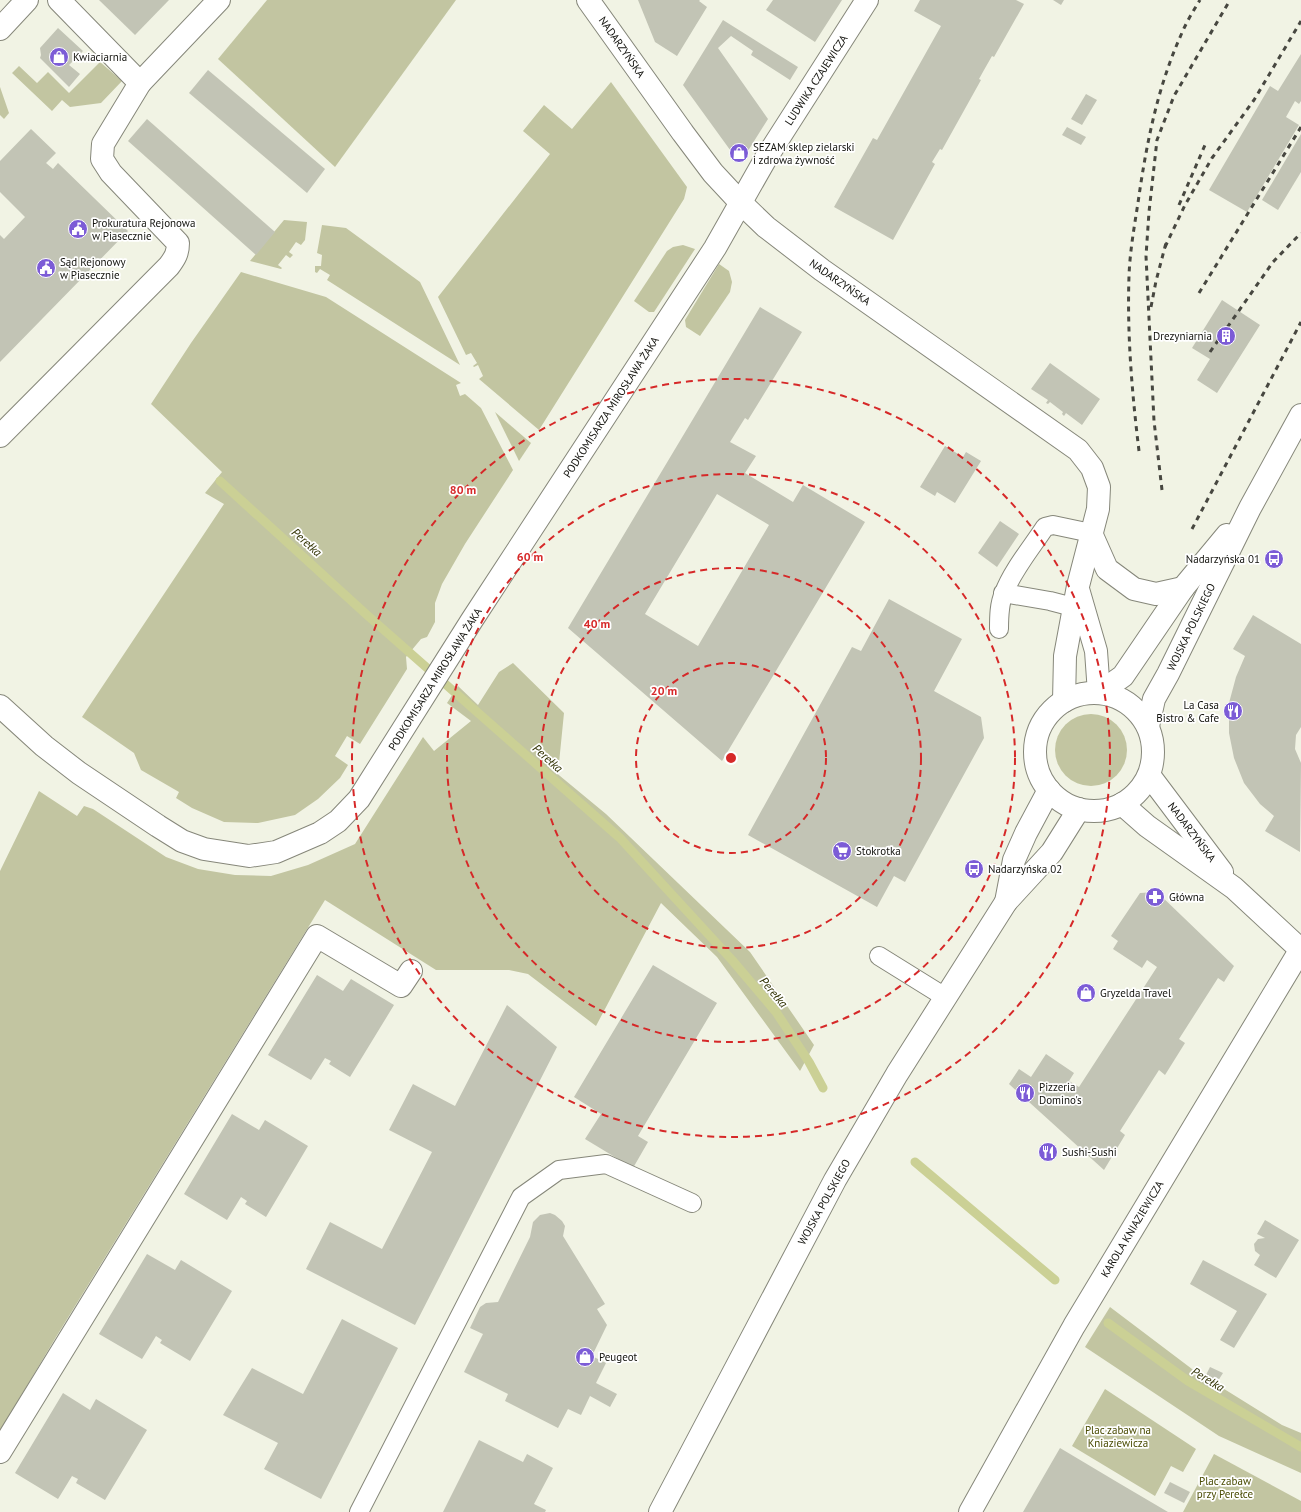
<svg xmlns="http://www.w3.org/2000/svg" width="1301" height="1512" font-family="'PT Sans',sans-serif">
	<style>
		.green { fill: #c2c5a1 }
		.lines { fill: none; stroke-linecap: round; stroke-linejoin: round }
		.stream { stroke: #cbd095; stroke-width: 9 }
		.building { fill: #c2c4b5; fill-rule: evenodd }
		.service-casing { stroke: #86877a; stroke-width: 20 }
		.minor-casing { stroke: #86877a; stroke-width: 24 }
		.tertiary-casing { stroke: #86877a; stroke-width: 24 }
		.service { stroke: #fff; stroke-width: 18 }
		.minor { stroke: #fff; stroke-width: 22 }
		.tertiary { stroke: #fff; stroke-width: 22 }
		.rail { stroke: #474740; stroke-width: 3; stroke-dasharray: 5 5; stroke-linecap: butt }
		.ring { fill: none; stroke: #d62828; stroke-width: 2; stroke-dasharray: 7 5 }
		.labels { text-anchor: middle; dominant-baseline: central; stroke-width: 3.5; stroke-linejoin: round; paint-order: stroke }
		.street-label { font-size: 11px; fill: #12120d; stroke: #fff }
		.poi-label { font-size: 11px; fill: #12120d; stroke: #fff; text-anchor: start }
		.park-label { font-size: 11px; fill: #494b02; stroke: #fff }
		.water-label { font-size: 12px; font-style: italic; fill: #303102; stroke: #fff }
		.centre { fill: #d62828; stroke: #fff; stroke-width: 2 }
		.ring-label { font-size: 12px; text-anchor: middle; font-weight: bold; fill: #d62828; stroke: #fff; stroke-width: 3.5; stroke-linejoin: round; paint-order: stroke }
	</style>
	<rect width="100%" height="100%" fill="#f1f3e4"/>
	<g class="green">
		<polygon points="267,0 456,0 335,167 218,59"/>
		<polygon points="100,62 122,81 101,103 70,107 62,100 52,111 12,73 19,66 37,83 48,72 69,93"/>
		<polygon points="611,82 687,187 684,199 539,430 479,379 483,376 478,365 474,367 473,366 477,363 471,353 466,355 438,297 550,154 523,131 544,105 572,129"/>
		<polygon points="0,87 9,113 4,119 0,115"/>
		<polygon points="284,220 307,222 305,240 301,245 296,242 289,252 293,255 290,258 286,255 278,265 282,268 281,269 250,261"/>
		<polygon points="322,225 346,228 420,282 460,365 327,280 330,275 320,269 317,273 315,272 315,266 321,266 322,255 317,253"/>
		<polygon points="683,245 695,249 654,312 649,312 634,301 667,251 673,247"/>
		<polygon points="719,264 729,271 732,282 730,292 700,336 686,327 685,320"/>
		<polygon points="241,272 326,297 461,383 456,385 460,396 465,394 481,408 513,470 465,544 442,584 435,603 435,622 427,637 421,639 406,657 407,669 360,744 347,736 335,756 348,765 340,778 318,799 295,815 258,823 224,822 192,808 176,798 179,792 141,770 134,753 82,717 224,504 205,493 222,472 151,404 191,343"/>
		<polygon points="495,412 531,443 519,461"/>
		<polygon points="513,663 564,713 559,763 554,771 606,814 750,952 814,1045 800,1071 717,957 661,903 596,1026 528,974 509,970 436,970 325,900 56,1337 0,1431 0,871 39,791 77,816 84,806 93,809 166,857 198,869 235,875 271,876 308,865 355,844 423,737 434,751 471,721 447,703 458,686 478,705 499,672"/>
		<circle cx="1091" cy="750" r="36"/>
		<polygon points="1110,1307 1192,1369 1282,1425 1301,1433 1301,1473 1219,1436 1085,1347"/>
		<polygon points="1105,1389 1196,1449 1183,1472 1171,1466 1155,1496 1072,1446"/>
		<polygon points="1214,1454 1301,1501 1301,1512 1183,1512"/>
	</g>
	<g class="lines">
		<g class="stream">
			<polyline points="220,481 367,615 620,838 732,960 776,1012 809,1062 823,1088"/>
			<polyline points="915,1162 1055,1280"/>
			<polyline points="1108,1323 1188,1381 1301,1447"/>
		</g>
	</g>
	<g class="building">
		<polygon points="99,0 169,0 135,35"/>
		<polygon points="638,0 700,0 699,1 707,7 677,56 655,42"/>
		<polygon points="773,0 842,0 815,42 766,10"/>
		<polygon points="920,0 1016,0 1024,4 994,57 992,56 984,70 979,79 981,80 942,150 940,149 932,162 935,164 893,240 834,207 873,138 877,140 941,26 914,11"/>
		<polygon points="1053,0 1064,0 1061,5"/>
		<polygon points="723,20 798,67 790,80 751,55 753,51 731,36 718,48 768,119 746,154 733,154 683,85"/>
		<polygon points="58,28 83,51 69,65 80,74 69,87 40,58 41,55 40,48"/>
		<polygon points="1301,54 1301,101 1299,104 1295,101 1286,117 1299,125 1247,212 1209,190 1270,86 1278,91"/>
		<polygon points="208,70 325,169 307,193 189,93"/>
		<polygon points="1086,94 1097,100 1082,125 1071,119"/>
		<polygon points="147,119 275,232 256,255 128,141"/>
		<polygon points="1067,127 1086,137 1081,145 1062,135"/>
		<polygon points="31,129 56,153 46,163 53,169 58,163 128,231 0,362 0,235 4,239 25,217 0,192 0,161"/>
		<polygon points="1301,134 1301,172 1278,210 1262,200"/>
		<polygon points="1222,300 1260,325 1217,393 1197,380 1210,359 1192,348"/>
		<path d="M760,307L802,332L748,420L745,418L730,442L756,456L745,473L793,502L803,485L865,522L722,761L568,628ZM717,494L769,525L698,646L645,614Z"/>
		<polygon points="1050,363 1100,399 1082,425 1066,413 1064,416 1062,414 1063,412 1050,402 1048,404 1046,403 1048,400 1031,389"/>
		<polygon points="945,446 963,457 966,452 981,461 955,503 937,492 935,496 920,487"/>
		<polygon points="1000,521 1019,534 997,567 978,553"/>
		<polygon points="889,599 962,639 934,691 981,717 984,738 905,882 894,876 877,907 748,835 852,647 861,651"/>
		<polygon points="1253,615 1301,644 1301,727 1296,735 1295,749 1301,763 1300,852 1265,831 1274,816 1260,804 1244,783 1234,758 1229,733 1229,703 1236,677 1245,656 1233,649"/>
		<polygon points="1157,892 1234,966 1224,982 1218,978 1179,1039 1185,1043 1165,1075 1159,1070 1120,1131 1125,1135 1104,1170 1009,1084 1019,1069 1031,1077 1046,1054 1074,1073 1069,1081 1079,1087 1157,967 1147,960 1142,968 1113,949 1118,941 1111,936 1140,893"/>
		<polygon points="653,965 717,1003 638,1136 648,1142 633,1168 585,1139 601,1114 574,1097"/>
		<polygon points="317,975 343,991 351,979 394,1005 350,1077 329,1064 331,1061 325,1058 311,1080 268,1055"/>
		<polygon points="507,1005 557,1047 415,1325 306,1269 330,1222 382,1249 432,1152 389,1130 413,1084 455,1106"/>
		<polygon points="232,1114 259,1130 265,1120 308,1146 266,1217 245,1204 247,1201 241,1197 227,1220 184,1194"/>
		<polygon points="550,1213 555,1215 562,1221 565,1226 563,1236 605,1304 597,1309 607,1325 592,1356 606,1363 596,1383 617,1394 610,1407 590,1396 581,1415 568,1409 558,1428 505,1401 508,1394 464,1372 483,1334 470,1328 480,1307 486,1303 498,1302 530,1237 533,1222 540,1215"/>
		<polygon points="1265,1220 1299,1240 1276,1278 1254,1265 1260,1255 1255,1251 1254,1244 1258,1239 1265,1238 1257,1234"/>
		<polygon points="147,1254 175,1270 181,1260 232,1291 190,1361 160,1343 162,1340 156,1336 142,1359 99,1334"/>
		<polygon points="1203,1260 1267,1294 1234,1348 1220,1340 1237,1311 1190,1284"/>
		<polygon points="342,1319 398,1348 321,1499 264,1469 278,1443 223,1415 252,1368 303,1394"/>
		<polygon points="1210,1367 1223,1373 1216,1384 1205,1377"/>
		<polygon points="63,1393 90,1410 96,1399 147,1430 105,1500 76,1483 78,1479 72,1476 58,1499 15,1473"/>
		<polygon points="479,1440 523,1462 527,1454 553,1468 534,1504 546,1510 545,1512 443,1512"/>
		<polygon points="1060,1448 1117,1482 1168,1512 1023,1512"/>
		<polygon points="1170,1482 1190,1492 1184,1503 1164,1493"/>
	</g>
	<g class="lines">
		<defs>
			<g id="service">
				<polyline points="1003,593 1050,601 1073,607"/>
				<path d="M999,629C999,617 999,604 1004,593C1012,571 1032,547 1045,527L1053,525L1091,533"/>
				<polyline points="879,956 945,997"/>
				<polyline points="359,1512 521,1197 559,1170 606,1164 692,1203"/>
			</g>
			<g id="minor">
				<polyline points="59,0 140,83"/>
				<polyline points="588,0 683,133 713,173 740,202 766,227 822,270 1078,450 1092,468 1099,487 1098,509 1078,586 1065,656 1064,701"/>
				<polyline points="0,29 27,0"/>
				<path d="M0,436L169,266C175,258 178,253 178,243L111,173L102,159L103,144L140,83L219,0"/>
				<polyline points="1091,533 1107,569 1134,589 1156,594 1183,588"/>
				<polyline points="1078,589 1096,651 1099,693"/>
				<polyline points="0,706 44,746 79,773 158,826 182,841 204,849 249,856 276,852 320,833 338,821 359,799 472,620 715,248 766,158 867,0"/>
				<polyline points="1149,775 1222,872"/>
				<polyline points="1122,804 1147,826 1234,888 1301,950"/>
				<polyline points="0,1452 317,936 401,986 411,971"/>
				<polyline points="970,1512 1074,1326 1301,949"/>
			</g>
			<g id="tertiary">
				<polyline points="1099,693 1123,676 1183,588 1227,535"/>
				<circle cx="1094" cy="752" r="59"/>
				<polyline points="1148,726 1154,699 1168,674 1250,508 1301,415"/>
				<polyline points="1006,902 1014,860 1026,833 1049,790"/>
				<polyline points="660,1512 835,1180 897,1074 1006,902 1052,852 1079,809"/>
			</g>
		</defs>
		<use href="#service" class="service-casing"/>
		<use href="#minor" class="minor-casing"/>
		<use href="#tertiary" class="tertiary-casing"/>
		<use href="#service" class="service"/>
		<use href="#minor" class="minor"/>
		<use href="#tertiary" class="tertiary"/>
		<g class="rail">
			<polyline points="1179,205 1205,145"/>
			<polyline points="1165,247 1185,205 1212,158 1254,100 1301,21"/>
			<polyline points="1199,293 1301,127"/>
			<polyline points="1151,307 1156,281 1166,243"/>
			<polyline points="1210,352 1273,262 1301,233"/>
			<path d="M1139,451C1132,393 1127,335 1129,276C1130,247 1136,218 1140,189C1148,136 1159,84 1181,35C1186,23 1193,11 1200,0"/>
			<polyline points="1162,490 1154,421 1146,256 1149,212 1157,140 1174,96 1230,0"/>
			<polyline points="1192,529 1301,322"/>
		</g>
	</g>
	<g class="ring">
		<circle cx="731" cy="758" r="95"/>
		<circle cx="731" cy="758" r="190"/>
		<circle cx="731" cy="758" r="284"/>
		<circle cx="731" cy="758" r="379"/>
	</g>
	<defs>
		<symbol id="shop-disc" viewBox="-11 -11 22 22"><circle r="9.5" fill="#7c5cd6" stroke="#fff"/><path d="M-5-2.5h2.3a2.7 3.5 0 0 1 5.4 0H5L5.5 6h-11ZM-1.5-2.5h3a1.5 2.3 0 0 0-3 0Z" fill="#fff"/></symbol>
		<symbol id="civic-disc" viewBox="-11 -11 22 22"><circle r="9.5" fill="#7c5cd6" stroke="#fff"/><path d="M-.6-6.5H3V-4.5H.6V-3L4-1V1h2V6H-6V1h2V-1L-.6-3ZM-1.2 2.5V6h2.4V2.5Z" fill="#fff"/></symbol>
		<symbol id="building-disc" viewBox="-11 -11 22 22"><circle r="9.5" fill="#7c5cd6" stroke="#fff"/><path d="M-4-6H4V6H1V3H-1V6H-4ZM-2.5-4.3h1.7v1.8h-1.7ZM.8-4.3h1.7v1.8H.8ZM-2.5-1h1.7V.8h-1.7ZM.8-1h1.7V.8H.8Z" fill="#fff"/></symbol>
		<symbol id="bus-disc" viewBox="-11 -11 22 22"><circle r="9.5" fill="#7c5cd6" stroke="#fff"/><path d="M-5-6H5V4H4V6H2V4H-2V6H-4V4H-5ZM-3.5-4V0h7V-4ZM-3.5 1.2v1.5H-2V1.2ZM2 1.2v1.5H3.5V1.2Z" fill="#fff"/></symbol>
		<symbol id="restaurant-disc" viewBox="-11 -11 22 22"><circle r="9.5" fill="#7c5cd6" stroke="#fff"/><path d="M-5-6h1v4h1v-4h1v4h1v-4h1v5L-1.5 .5V6h-2V.5L-5-1ZM5-6V6H3V1.5H1.5Q1.5-4 5-6Z" fill="#fff"/></symbol>
		<symbol id="supermarket-disc" viewBox="-11 -11 22 22"><circle r="9.5" fill="#7c5cd6" stroke="#fff"/><path d="M-6-5.5h2.5l.6 2H6L4.5 2H-2.5L-4.4-4H-6ZM-1.5 3.2a1.3 1.3 0 1 0 .1 0ZM3 3.2a1.3 1.3 0 1 0 .1 0Z" fill="#fff"/></symbol>
		<symbol id="pharmacy-disc" viewBox="-11 -11 22 22"><circle r="9.5" fill="#7c5cd6" stroke="#fff"/><path d="M-2-6h4v4h4v4h-4v4h-4v-4h-4v-4h4Z" fill="#fff"/></symbol>
	</defs>
	<g fill-rule="evenodd">
		<use href="#shop-disc" x="48" y="46" width="22" height="22"/>
		<use href="#shop-disc" x="728" y="142" width="22" height="22"/>
		<use href="#civic-disc" x="67" y="218" width="22" height="22"/>
		<use href="#civic-disc" x="35" y="257" width="22" height="22"/>
		<use href="#building-disc" x="1215" y="325" width="22" height="22"/>
		<use href="#bus-disc" x="1263" y="548" width="22" height="22"/>
		<use href="#restaurant-disc" x="1222" y="700" width="22" height="22"/>
		<use href="#supermarket-disc" x="831" y="840" width="22" height="22"/>
		<use href="#bus-disc" x="963" y="858" width="22" height="22"/>
		<use href="#pharmacy-disc" x="1144" y="886" width="22" height="22"/>
		<use href="#shop-disc" x="1075" y="982" width="22" height="22"/>
		<use href="#restaurant-disc" x="1014" y="1082" width="22" height="22"/>
		<use href="#restaurant-disc" x="1037" y="1141" width="22" height="22"/>
		<use href="#shop-disc" x="574" y="1346" width="22" height="22"/>
	</g>
	<g class="labels">
		<g class="street-label">
			<text transform="translate(622 47) rotate(55)">NADARZYŃSKA</text>
			<text transform="translate(816 80) rotate(-57)">LUDWIKA CZAJEWICZA</text>
			<text transform="translate(840 282) rotate(35)">NADARZYŃSKA</text>
			<text transform="translate(611 407) rotate(-57)">PODKOMISARZA MIROSŁAWA ŻAKA</text>
			<text transform="translate(1191 627) rotate(-64)">WOJSKA POLSKIEGO</text>
			<text transform="translate(435 679) rotate(-58)">PODKOMISARZA MIROSŁAWA ŻAKA</text>
			<text transform="translate(1192 832) rotate(53)">NADARZYŃSKA</text>
			<text transform="translate(824 1202) rotate(-61)">WOJSKA POLSKIEGO</text>
			<text transform="translate(1132 1229) rotate(-59)">KAROLA KNIAZIEWICZA</text>
		</g>
		<g class="poi-label">
			<text x="73" y="57">Kwiaciarnia</text>
			<text x="753" y="147">SEZAM sklep zielarski<tspan x="753" dy="13">i zdrowa żywność</tspan></text>
			<text x="92" y="223">Prokuratura Rejonowa<tspan x="92" dy="13">w Piasecznie</tspan></text>
			<text x="60" y="262">Sąd Rejonowy<tspan x="60" dy="13">w Piasecznie</tspan></text>
			<text x="1212" y="336" text-anchor="end">Drezyniarnia</text>
			<text x="1260" y="559" text-anchor="end">Nadarzyńska 01</text>
			<text x="1219" y="705" text-anchor="end">La Casa<tspan x="1219" dy="13">Bistro &amp; Cafe</tspan></text>
			<text x="856" y="851">Stokrotka</text>
			<text x="988" y="869">Nadarzyńska 02</text>
			<text x="1169" y="897">Główna</text>
			<text x="1100" y="993">Gryzelda Travel</text>
			<text x="1039" y="1087">Pizzeria<tspan x="1039" dy="13">Domino's</tspan></text>
			<text x="1062" y="1152">Sushi-Sushi</text>
			<text x="599" y="1357">Peugeot</text>
		</g>
		<g class="park-label">
			<text x="1118" y="1430">Plac zabaw na<tspan x="1118" dy="13">Kniaziewicza</tspan></text>
			<text x="1225" y="1481">Plac zabaw<tspan x="1225" dy="13">przy Perełce</tspan></text>
		</g>
		<g class="water-label">
			<text transform="translate(307 542) rotate(42)">Perełka</text>
			<text transform="translate(548 758) rotate(42)">Perełka</text>
			<text transform="translate(774 992) rotate(50)">Perełka</text>
			<text transform="translate(1208 1379) rotate(31)">Perełka</text>
		</g>
	</g>
	<circle cx="731" cy="758" r="6" class="centre"/>
	<g class="ring-label">
		<text x="463" y="494">80 m</text>
		<text x="530" y="561">60 m</text>
		<text x="597" y="628">40 m</text>
		<text x="664" y="695">20 m</text>
	</g>
</svg>
